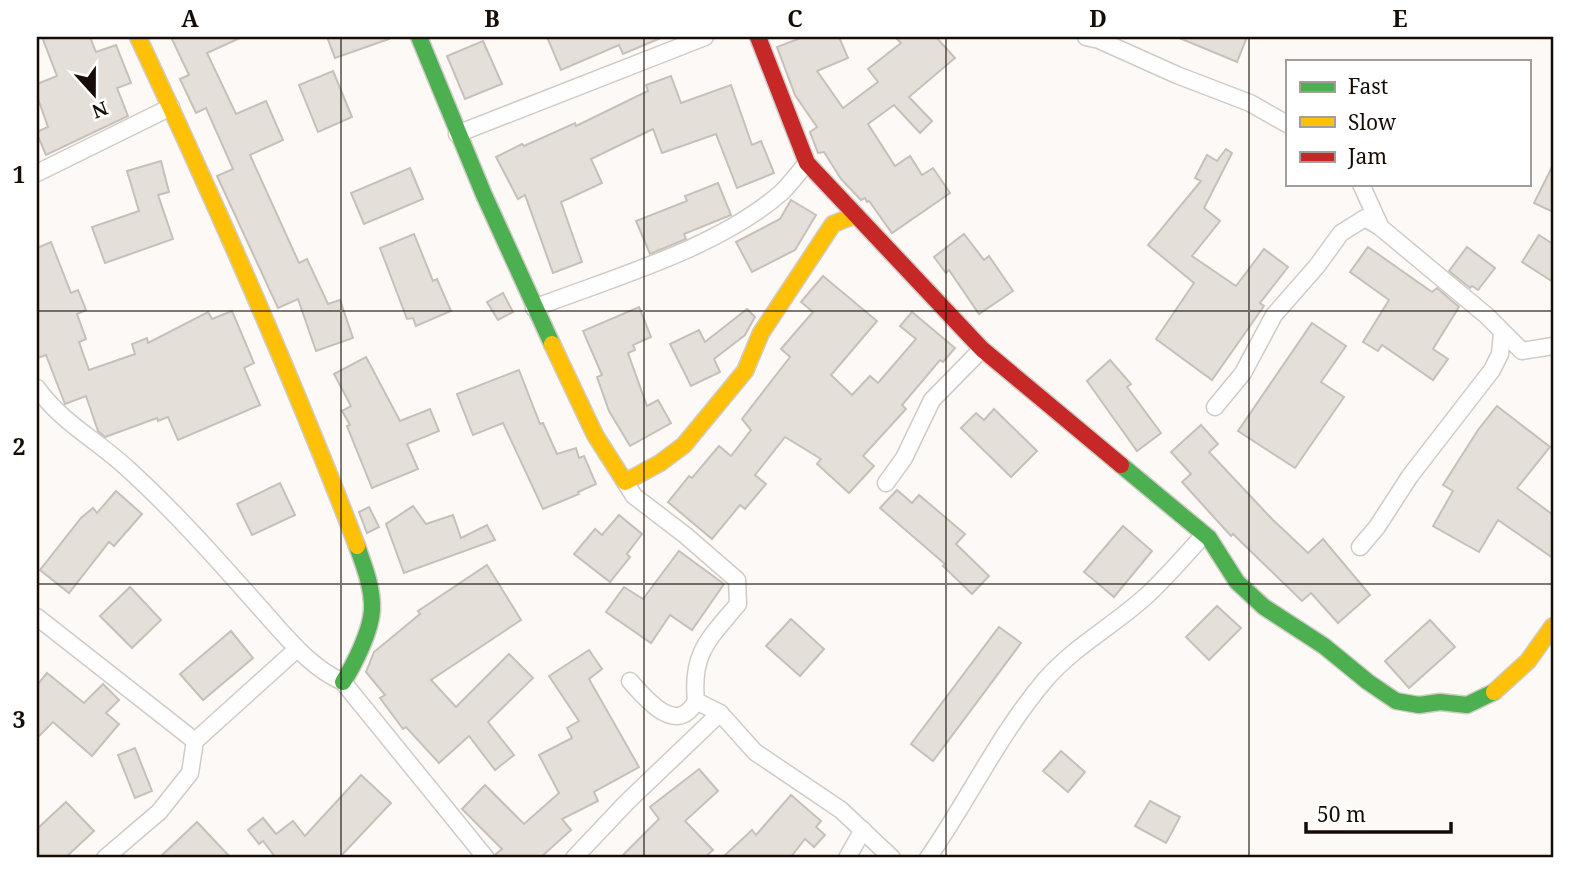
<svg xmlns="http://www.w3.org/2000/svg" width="1590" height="895" font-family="'Noto Serif',serif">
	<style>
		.building { fill: #e5dfd9; stroke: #c6c0ba; stroke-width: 2 }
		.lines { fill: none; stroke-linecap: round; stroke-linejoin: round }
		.street-casing { stroke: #d1cbc5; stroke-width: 19 }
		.fast-casing { stroke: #d1cbc5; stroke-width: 19 }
		.slow-casing { stroke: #d1cbc5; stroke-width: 19 }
		.jam-casing { stroke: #d1cbc5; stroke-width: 19 }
		.street { stroke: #fffefe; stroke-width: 16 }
		.fast { stroke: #4caf50; stroke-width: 16 }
		.slow { stroke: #ffc107; stroke-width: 16 }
		.jam { stroke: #c62828; stroke-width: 16 }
		.grid { fill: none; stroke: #160d06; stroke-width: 2; stroke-opacity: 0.55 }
		.neatline { fill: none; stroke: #160d06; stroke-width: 2.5 }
		.grid-label { font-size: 23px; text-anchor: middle; font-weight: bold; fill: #160d06 }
	</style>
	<rect width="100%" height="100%" fill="#fcf9f6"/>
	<g class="building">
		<polygon points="42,37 90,37 96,52 116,45 131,83 117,88 128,116 46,155 37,134 37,132 48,127 37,96 37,84 57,76"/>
		<polygon points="171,37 242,37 207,53 236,114 266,101 283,140 250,155 299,263 307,259 328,304 340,300 353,338 316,351 298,299 278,308 217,176 233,169 206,108 196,113 180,79 189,75"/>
		<polygon points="327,37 389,37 389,39 335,58"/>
		<polygon points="547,37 663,37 623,54 619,45 561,70"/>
		<polygon points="803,37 839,37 848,58 817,71 843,108 878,82 868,69 901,43 895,37 936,37 955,58 909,97 932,121 920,133 894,105 868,124 895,166 910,156 922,175 933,168 950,193 892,233 869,201 867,202 865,198 861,200 841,179 824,152 818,153 810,132 817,127 795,95 777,47"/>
		<polygon points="1177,37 1247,37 1237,62"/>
		<polygon points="483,41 502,84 465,99 447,56"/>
		<polygon points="333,71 352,117 318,132 299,85"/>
		<polygon points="671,76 681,103 731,85 752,145 761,141 774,173 737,188 716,134 662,153 653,129 591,159 602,183 561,202 582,262 553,273 525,195 518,199 496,157 522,144 524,146 575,123 576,126 648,91 646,85"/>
		<polygon points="1226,149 1232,153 1204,208 1220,221 1192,256 1236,286 1264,249 1288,267 1260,303 1264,306 1212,380 1156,339 1194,283 1148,245 1201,181 1195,178 1207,155 1217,161"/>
		<polygon points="161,161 169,192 158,195 173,239 105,263 92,227 139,211 127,171"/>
		<polygon points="1553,165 1553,212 1534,203"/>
		<polygon points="410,168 423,199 364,224 351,193"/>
		<polygon points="718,183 731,215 684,234 686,239 650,254 636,221 687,201 685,196"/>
		<polygon points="791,200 816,215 795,250 752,272 736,242 780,219"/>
		<polygon points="414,234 433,281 437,279 451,311 416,326 413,318 407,319 380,248"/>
		<polygon points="964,234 984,260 989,256 1013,291 979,314 949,270 946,273 934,257"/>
		<polygon points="1539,235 1553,244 1553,282 1522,262"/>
		<polygon points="51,242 71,293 78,290 86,310 77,314 86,339 79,342 89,370 135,354 132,344 147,338 148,343 208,312 212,319 232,311 254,363 244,368 260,405 178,440 168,417 158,421 157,418 105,437 98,431 86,396 65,404 46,355 37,358 37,248"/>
		<polygon points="1368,247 1432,292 1437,288 1459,307 1433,349 1448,359 1433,380 1382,345 1378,351 1363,342 1389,300 1350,272"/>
		<polygon points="1467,247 1495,268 1478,290 1472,286 1470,288 1449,271"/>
		<polygon points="823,276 877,321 831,375 852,395 870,376 878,383 916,339 900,326 912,312 955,348 943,362 940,360 902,405 906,409 863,456 874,466 849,493 817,464 821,459 785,437 755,475 766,484 745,509 740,505 712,539 668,502 689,476 692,478 719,446 731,456 751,430 742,419 790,357 781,349 813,312 801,302"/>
		<polygon points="503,293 513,312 498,320 487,302"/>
		<polygon points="639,307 651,337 633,345 635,350 628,353 647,406 658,400 671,423 630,446 609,411 597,377 602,375 583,331"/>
		<polygon points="747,309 755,317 745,335 714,359 720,372 691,386 670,344 699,330 705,342"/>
		<polygon points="1312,323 1346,346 1321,382 1344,397 1295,468 1238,431"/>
		<polygon points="366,357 400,421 430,409 439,431 407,444 418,469 372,488 347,426 350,425 342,411 351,406 334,374"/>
		<polygon points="1110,360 1131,384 1127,387 1161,433 1137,451 1087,381"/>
		<polygon points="519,370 540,424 543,423 557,454 576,448 579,458 584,456 596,484 578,492 579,494 543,509 503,423 473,435 457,394"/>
		<polygon points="1497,406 1550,447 1517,488 1553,515 1553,558 1498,520 1479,552 1433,526 1453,491 1443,485 1478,430"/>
		<polygon points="994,409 1037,451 1011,477 961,428 976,413 984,420"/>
		<polygon points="1201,425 1218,444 1209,452 1272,519 1308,553 1323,539 1370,595 1338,623 1311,593 1302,601 1233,534 1231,536 1182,482 1191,474 1171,452"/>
		<polygon points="280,483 295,515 252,535 237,504"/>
		<polygon points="897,490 912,503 919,495 965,534 956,544 989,576 972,594 943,566 945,564 880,508"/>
		<polygon points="116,491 142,514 114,546 109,542 69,593 40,570 81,518 93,508 97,513"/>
		<polygon points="413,506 426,524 453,515 461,538 487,525 495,540 404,573 386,524"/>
		<polygon points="369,507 379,527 367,533 359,512"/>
		<polygon points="619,515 642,534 627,554 630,557 610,582 574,554 595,529 602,535"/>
		<polygon points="1123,526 1152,551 1114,597 1084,572"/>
		<polygon points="679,551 724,584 692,630 670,615 651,643 606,612 624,587 643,599"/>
		<polygon points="487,565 521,620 431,680 456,707 509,654 533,678 488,722 514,755 495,770 469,736 439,763 406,727 403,729 380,698 385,695 366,672 374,652 420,614 418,611"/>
		<polygon points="130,587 161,620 132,648 100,616"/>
		<polygon points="1217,606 1241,628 1209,660 1186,637"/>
		<polygon points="791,619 824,649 800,676 766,646"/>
		<polygon points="1430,620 1455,647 1409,688 1385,661"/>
		<polygon points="999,627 1021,643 933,761 911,744"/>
		<polygon points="231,631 253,658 203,700 180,674"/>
		<polygon points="589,650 602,669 589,679 639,767 594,792 598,801 562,819 571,830 540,858 496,858 496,854 502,849 462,809 485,785 524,824 559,793 539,755 572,738 567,728 579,721 549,676"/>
		<polygon points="47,673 84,703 103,684 119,700 106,713 119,724 92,756 53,722 37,738 37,685"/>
		<polygon points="135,748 152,791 135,798 118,755"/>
		<polygon points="1061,751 1085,772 1068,792 1043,771"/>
		<polygon points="699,769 718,791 685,821 713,850 704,858 620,858 659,819 650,807"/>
		<polygon points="361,775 391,803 339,858 276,858 263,841 259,844 248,830 263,818 276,834 293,821 305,836"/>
		<polygon points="791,795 821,821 816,827 825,835 814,847 805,839 790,858 722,858 752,830 756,835"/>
		<polygon points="1150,801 1180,817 1166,843 1135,826"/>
		<polygon points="66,802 94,831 65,858 37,858 37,829"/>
		<polygon points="197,822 231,858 159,858"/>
	</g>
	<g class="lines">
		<defs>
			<g id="street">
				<polyline points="1086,37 1099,40 1177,75 1250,103 1287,124"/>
				<polyline points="457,134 705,37"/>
				<polyline points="37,173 171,107"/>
				<polyline points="1361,184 1380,226"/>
				<path d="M534,308C612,278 719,248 782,192C791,183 799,172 807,163"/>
				<path d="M37,388C61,422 98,441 128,469C182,518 230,574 278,628C297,649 316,670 343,682L486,858"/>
				<polyline points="1215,407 1243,373 1274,315 1317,266 1341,233 1365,218 1380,227 1487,316 1522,351 1553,346"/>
				<path d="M625,482L634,496L685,535L737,580L738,604C709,639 691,653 696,701L720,713L755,752L841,810L892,858"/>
				<polyline points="886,483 904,458 932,400 982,349"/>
				<polyline points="1360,547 1377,527 1410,476 1492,370 1500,354 1502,333"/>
				<polyline points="37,617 195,741"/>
				<path d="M630,681C646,699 677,737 696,701"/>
				<polyline points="105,858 159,812 190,773 195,741 297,649"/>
				<polyline points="574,858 626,803 720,713"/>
				<polyline points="847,858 863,830"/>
				<path d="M928,858C969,799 999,734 1046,679C1075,646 1113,626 1145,597C1166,578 1185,555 1204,535"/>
			</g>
			<g id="fast">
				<polyline points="419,37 484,195 552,344"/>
				<polyline points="1121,465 1209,538 1237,582 1264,607 1324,646 1368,682 1396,701 1419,705 1440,702 1467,705 1494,692"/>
				<path d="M343,682C354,665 371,631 372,610C373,588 364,566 357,546"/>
			</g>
			<g id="slow">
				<path d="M138,37C216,204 291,373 357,546"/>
				<polyline points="552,344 595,435 625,482 660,463 684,445 745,371 761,333 833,224 856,215"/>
				<polyline points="1494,692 1528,661 1553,626"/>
			</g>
			<polyline id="jam" points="758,37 807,163 982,349 1121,465"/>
		</defs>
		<use href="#street" class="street-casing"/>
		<use href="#fast" class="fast-casing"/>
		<use href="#slow" class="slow-casing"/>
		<use href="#jam" class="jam-casing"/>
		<use href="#street" class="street"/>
		<use href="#fast" class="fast"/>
		<use href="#slow" class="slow"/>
		<use href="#jam" class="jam"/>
	</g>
	<path class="grid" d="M341,37V858M644,37V858M946,37V858M1249,37V858M37,311H1553M37,584H1553"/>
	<rect width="1590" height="895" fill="none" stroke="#ffffff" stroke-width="77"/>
	<rect x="1286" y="60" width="245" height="126" fill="#ffffff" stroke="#a29e9b" stroke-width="2"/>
	<rect x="1300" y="82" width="35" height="10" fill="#4caf50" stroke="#a29e9b" stroke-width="2"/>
	<text x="1348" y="94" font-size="21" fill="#160d06">Fast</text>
	<rect x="1300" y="117" width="35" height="10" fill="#ffc107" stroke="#a29e9b" stroke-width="2"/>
	<text x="1348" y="130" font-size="21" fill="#160d06">Slow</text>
	<rect x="1300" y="152" width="35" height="10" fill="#c62828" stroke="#a29e9b" stroke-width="2"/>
	<text x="1348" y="164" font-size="21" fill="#160d06">Jam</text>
	<g transform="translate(94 94) rotate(159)" stroke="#ffffff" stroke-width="5" paint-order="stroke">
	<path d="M0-5L12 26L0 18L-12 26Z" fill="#160d06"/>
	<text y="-10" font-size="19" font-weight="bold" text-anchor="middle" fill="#160d06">N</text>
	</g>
	<path d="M1306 822v10h145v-10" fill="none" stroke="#160d06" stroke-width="3.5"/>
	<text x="1317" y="822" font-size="21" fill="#160d06" stroke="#ffffff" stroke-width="5" paint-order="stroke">50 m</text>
	<rect x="38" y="38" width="1514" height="818" class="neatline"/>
	<g class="grid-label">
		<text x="190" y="27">A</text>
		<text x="492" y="27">B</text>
		<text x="795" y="27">C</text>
		<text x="1098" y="27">D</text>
		<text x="1400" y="27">E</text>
		<text x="19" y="183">1</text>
		<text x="19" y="455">2</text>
		<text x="19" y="728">3</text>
	</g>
</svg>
